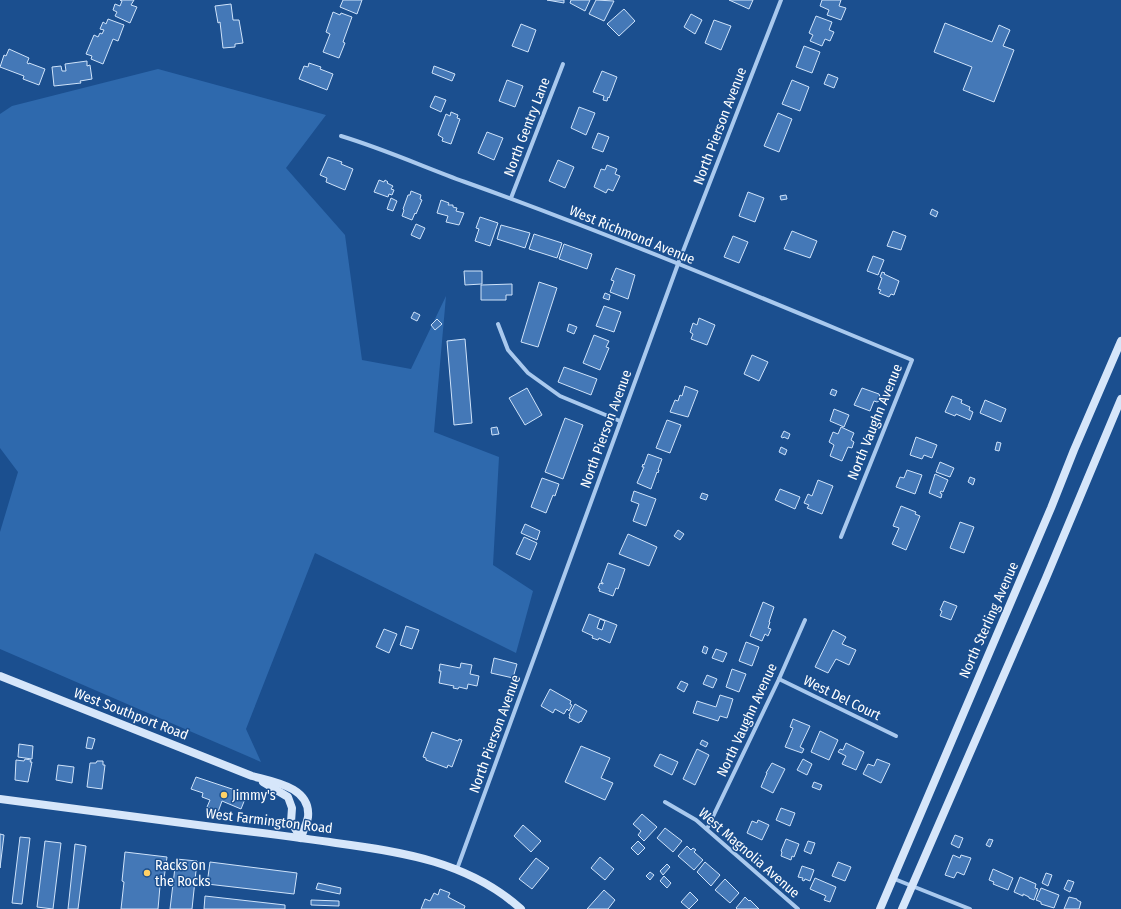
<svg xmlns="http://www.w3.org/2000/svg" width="1121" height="909" font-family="'Fira Sans Condensed',sans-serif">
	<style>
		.green { fill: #2e69ad }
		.building { fill: #4478b7; stroke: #cfe3fa; fill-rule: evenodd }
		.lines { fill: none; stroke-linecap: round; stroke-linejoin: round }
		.minor { stroke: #a9c9ee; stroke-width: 4 }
		.secondary { stroke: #d6e6fa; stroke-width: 8 }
		.poi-dot { fill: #ffd166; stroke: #1b4f8f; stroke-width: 1.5 }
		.labels { text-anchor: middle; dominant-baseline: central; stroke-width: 3; stroke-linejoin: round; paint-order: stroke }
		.street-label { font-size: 14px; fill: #fff; stroke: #1b4f8f }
		.poi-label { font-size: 14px; fill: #fff; stroke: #1b4f8f; text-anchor: start }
	</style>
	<rect width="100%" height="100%" fill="#1b4f8f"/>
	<polygon class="green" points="158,69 326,115 286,168 345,235 362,360 411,369 446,296 434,432 499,457 493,565 533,591 516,653 315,553 246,729 261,762 0,649 0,532 18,472 0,448 0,114 12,106"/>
	<g class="building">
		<polygon points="120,0 134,0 131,5 137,7 130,23 115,16 117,12 113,10 115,4 120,6 122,1"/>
		<polygon points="343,0 362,0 357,14 340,7"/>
		<polygon points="547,0 564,0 564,3"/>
		<polygon points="571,0 590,0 585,11 570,3"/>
		<polygon points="596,0 614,1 604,21 589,14"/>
		<polygon points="729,0 753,0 749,9"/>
		<polygon points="822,0 841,0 839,6 846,8 841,20 827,15 829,10 820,6"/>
		<polygon points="231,4 233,20 239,20 243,43 235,44 235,47 223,48 220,22 218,23 215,6"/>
		<polygon points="624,9 635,21 619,36 607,24"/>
		<polygon points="333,12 340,15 341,13 352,17 343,42 345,43 339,58 323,52 330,34 326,32"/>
		<polygon points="691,14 702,20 695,34 684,27"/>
		<polygon points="816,16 832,22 829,30 834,32 830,41 825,39 822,46 810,41 813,35 809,33"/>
		<polygon points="108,19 124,25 118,41 113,39 103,64 91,59 92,56 86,54 94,35 98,37 100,33 102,34 104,30 100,29 103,22 106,24"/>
		<polygon points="714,20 731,26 721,50 705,43"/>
		<polygon points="945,23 992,42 999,25 1010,30 1003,46 1014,50 994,102 963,90 972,67 934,52"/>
		<polygon points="521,24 536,30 528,52 512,46"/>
		<polygon points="804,46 820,52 812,73 796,67"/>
		<polygon points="9,49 29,58 27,63 29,64 29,63 45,69 39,85 23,79 24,76 0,67 4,55 6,56"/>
		<polygon points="87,61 87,66 90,65 92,79 80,81 81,83 54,86 52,67 61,66 62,71 66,71 65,64"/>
		<polygon points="309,63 321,67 320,69 333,74 327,90 299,79 304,66 308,67"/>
		<polygon points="434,66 455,74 452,81 432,73"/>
		<polygon points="602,71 617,77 609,98 608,97 607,101 603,100 604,96 593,92"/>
		<polygon points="828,74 838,78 834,88 824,84"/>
		<polygon points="507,80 523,86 515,107 499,101"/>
		<polygon points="792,80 809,87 800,111 782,104"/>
		<polygon points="435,96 446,100 441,112 430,107"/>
		<polygon points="579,107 595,113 586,135 571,128"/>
		<polygon points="451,112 458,115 457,118 460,119 451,144 442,141 443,138 438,135 446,114 450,116"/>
		<polygon points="778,113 792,119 779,152 764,146"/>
		<polygon points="487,132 503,138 494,160 478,153"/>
		<polygon points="598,133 609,137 603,152 592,148"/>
		<polygon points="328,157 342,162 341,164 353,169 345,190 326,182 327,178 320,175"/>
		<polygon points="558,160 574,167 565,188 549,181"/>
		<polygon points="607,165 617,169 615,174 620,176 613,191 608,189 606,193 594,187 601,169 605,170"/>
		<polygon points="379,180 384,182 385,180 388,182 387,183 393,186 391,189 394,190 392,195 389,194 388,197 374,192"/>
		<polygon points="411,191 421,195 420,199 422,200 416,214 415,213 412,220 402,216 404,210 403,209 408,195 410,195"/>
		<polygon points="748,192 764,198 755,222 739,216"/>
		<polygon points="786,195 787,199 781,200 780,196"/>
		<polygon points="391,198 397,201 393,211 387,209"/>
		<polygon points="441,200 449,203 448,205 453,205 453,207 457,208 456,211 464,213 459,225 446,222 448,216 437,213"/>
		<polygon points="932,209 938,212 936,217 930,214"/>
		<polygon points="480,217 498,223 490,246 475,241 479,229 476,228"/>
		<polygon points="416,224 425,228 420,239 411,235"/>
		<polygon points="501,225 530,233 525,248 497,239"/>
		<polygon points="792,231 817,241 810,258 784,249"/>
		<polygon points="893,231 906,236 901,250 887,246"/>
		<polygon points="534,234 562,243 557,258 529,249"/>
		<polygon points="733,236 748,242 739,263 724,257"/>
		<polygon points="564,244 592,254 587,269 559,259"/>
		<polygon points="873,256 884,260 878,275 867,271"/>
		<polygon points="616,268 635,275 628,299 610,292 614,281 611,280"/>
		<polygon points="464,271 482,271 482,284 465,285"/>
		<polygon points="882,272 885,273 884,274 899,281 894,295 891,294 889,297 879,293 881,290 878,289 882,278 880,277"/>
		<polygon points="539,282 557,288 538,347 521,342"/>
		<polygon points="512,284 512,295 506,295 506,300 481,300 481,285"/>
		<polygon points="605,293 610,295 609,300 603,298"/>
		<polygon points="604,306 621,312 614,332 596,326"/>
		<polygon points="414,312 420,315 417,321 411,318"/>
		<polygon points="699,318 715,325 707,345 691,339 693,334 690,332 693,323 697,325"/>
		<polygon points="437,319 442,324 435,330 431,325"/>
		<polygon points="569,324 577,327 574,334 567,331"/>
		<polygon points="594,335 609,341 606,347 609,348 600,370 583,363"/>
		<polygon points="465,339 472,423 454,425 447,341"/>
		<polygon points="752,355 768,362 759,381 744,374"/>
		<polygon points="564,367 597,379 591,395 558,382"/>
		<polygon points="685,386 698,391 688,417 670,412 675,400 678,401 680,395 682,396"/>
		<polygon points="527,388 542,415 525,425 509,398"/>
		<polygon points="862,388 879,394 880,397 879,401 877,402 874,401 870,411 854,405"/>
		<polygon points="832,389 837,391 835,396 830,394"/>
		<polygon points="952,396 962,400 961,403 970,407 969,410 973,412 970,420 956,414 955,416 945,412"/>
		<polygon points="985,400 1006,409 1001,422 980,413"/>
		<polygon points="834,409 849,415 844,427 830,421"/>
		<polygon points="565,418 583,425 563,479 545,472"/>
		<polygon points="667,420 681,425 670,453 656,448"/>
		<polygon points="497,427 499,434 492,435 491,428"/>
		<polygon points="841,427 854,433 851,440 854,442 852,448 848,447 842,461 830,456 834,445 829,442 833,432 838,434"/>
		<polygon points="784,431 790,434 788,439 784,437 783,438 781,437"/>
		<polygon points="916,437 937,445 932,458 924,455 922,459 910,455"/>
		<polygon points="997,442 1001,443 999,451 995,450"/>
		<polygon points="781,447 787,450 785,455 779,452"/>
		<polygon points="648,454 662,459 658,470 659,470 658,473 657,472 651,489 637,483 644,467 642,467 643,464 644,465"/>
		<polygon points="940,462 954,468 950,477 936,472"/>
		<polygon points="907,470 922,475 915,494 896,487 900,477 904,478"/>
		<polygon points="935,474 948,480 943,492 941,491 940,493 942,494 941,498 929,493"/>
		<polygon points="970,477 975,479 973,485 968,482"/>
		<polygon points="542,478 559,484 555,496 553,495 546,513 531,507"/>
		<polygon points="818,480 833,486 822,514 807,508 809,505 804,503 808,494 812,496"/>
		<polygon points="780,489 800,497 795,509 775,500"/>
		<polygon points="634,491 656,499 646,526 633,521 639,504 631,501"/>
		<polygon points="702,493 708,495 706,500 700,498"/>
		<polygon points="901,506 916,512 915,514 920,516 906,550 892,544 899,528 893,526"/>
		<polygon points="960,522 974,527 964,553 950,548"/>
		<polygon points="525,524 540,531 537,540 521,533"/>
		<polygon points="678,530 684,534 680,540 674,536"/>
		<polygon points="628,534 657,547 649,566 619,554"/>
		<polygon points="524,537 537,543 530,560 516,554"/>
		<polygon points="608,563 625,569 618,589 616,588 613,596 599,591 600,589 598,588 600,583 603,584 603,583 601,582"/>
		<polygon points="944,601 957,606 951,620 940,616 942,611 940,610"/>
		<polygon points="763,602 774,607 769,622 770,622 768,628 771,629 768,636 765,634 762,641 750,636"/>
		<path d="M589,614L617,625L610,643L599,638L598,640L592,638L593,636L582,631ZM600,619L605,621L602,630L597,628Z"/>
		<polygon points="406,626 419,630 412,649 400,645"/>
		<polygon points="384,629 397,634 389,653 376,647"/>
		<polygon points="833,630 846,637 842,644 856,650 849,665 836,659 828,673 815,667"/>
		<polygon points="746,642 759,647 752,666 739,661"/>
		<polygon points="704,646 708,648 706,654 702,652"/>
		<polygon points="716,649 727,653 723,662 712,658"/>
		<polygon points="494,658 517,664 513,678 491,673"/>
		<polygon points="461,663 472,665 470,674 479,676 477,686 468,684 467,689 459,687 458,689 453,688 454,686 439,683 441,671 439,671 440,664 460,668"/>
		<polygon points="732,669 746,674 739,692 726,687"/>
		<polygon points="707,675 717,679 713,688 703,684"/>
		<polygon points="681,681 688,684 684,692 677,688"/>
		<polygon points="550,689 571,701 570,704 572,705 569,711 567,709 564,714 555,709 553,713 541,706"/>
		<polygon points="720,695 733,699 727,718 720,716 718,721 693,713 697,701 716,707"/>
		<polygon points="575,704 587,711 581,722 580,721 579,723 569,718 570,716 569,715"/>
		<polygon points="793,719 810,726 800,747 804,749 802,753 785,747 793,728 790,727"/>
		<polygon points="820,731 838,740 829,760 811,752"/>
		<polygon points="432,732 458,741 459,739 462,740 452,767 448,765 447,768 426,760 426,758 423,757"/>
		<polygon points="88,737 95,739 92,749 86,748"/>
		<polygon points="702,740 708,743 706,747 700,744"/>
		<polygon points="846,743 864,752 856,770 842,764 846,756 838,752 840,749 843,750"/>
		<polygon points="19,744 33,746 32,759 18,757"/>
		<polygon points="581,746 610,758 601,778 613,783 605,800 565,782"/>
		<polygon points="697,749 709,755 695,785 683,779"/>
		<polygon points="660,754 678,762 672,775 654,766"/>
		<polygon points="25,759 31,760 30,762 32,762 28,782 15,780 16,760 24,761"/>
		<polygon points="803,759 812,764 807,775 797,770"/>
		<polygon points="877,759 890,764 881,783 863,774 868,764 874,766"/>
		<polygon points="97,761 103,761 103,765 105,765 102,789 87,787 90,763 96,763"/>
		<polygon points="772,763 785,769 773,793 761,787 767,773 766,773"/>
		<polygon points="58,765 74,767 72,783 56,780"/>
		<polygon points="196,777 247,794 241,809 222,801 218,812 207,807 210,800 202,797 203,793 191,789"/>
		<polygon points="814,782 822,785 820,790 812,787"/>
		<polygon points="781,808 795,813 790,826 776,820"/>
		<polygon points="642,814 657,827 644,841 638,835 641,831 633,824"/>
		<polygon points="758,820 769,825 762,840 747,833 752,821 757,823"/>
		<polygon points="523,825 541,841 531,852 514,836"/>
		<polygon points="665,828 682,841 673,852 657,838"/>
		<polygon points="0,834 4,835 0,868"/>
		<polygon points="955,835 963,838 959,848 951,844"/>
		<polygon points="20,837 30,838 22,904 12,903"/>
		<polygon points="786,839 799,844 794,857 792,856 791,860 781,856 782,852 781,851"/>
		<polygon points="989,839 993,840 990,847 986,845"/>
		<polygon points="45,841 61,843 53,909 37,907"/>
		<polygon points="638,841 645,848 638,855 631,848"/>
		<polygon points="808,841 815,843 811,854 804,851"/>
		<polygon points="75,844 86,846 78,909 68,909"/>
		<polygon points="687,846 691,850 693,848 696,850 694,852 703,860 694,870 678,856"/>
		<polygon points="125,852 167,857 163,886 160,886 158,909 121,909 124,882 122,881"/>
		<polygon points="953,855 960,858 961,855 971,858 964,875 957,872 954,878 945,875"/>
		<polygon points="600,857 614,869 605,880 591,868"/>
		<polygon points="536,858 549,868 532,889 519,879"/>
		<polygon points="176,859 197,861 192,909 170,909"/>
		<polygon points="210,862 297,873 294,894 207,884"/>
		<polygon points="705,862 720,875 711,886 697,872"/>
		<polygon points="838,862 851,867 845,881 832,876"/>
		<polygon points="667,864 670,867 663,875 660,871"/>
		<polygon points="802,866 814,870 810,881 805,879 804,881 802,880 803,878 798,877"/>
		<polygon points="993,869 1013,878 1008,890 993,884 994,882 989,880"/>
		<polygon points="650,872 654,875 650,880 646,876"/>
		<polygon points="1046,873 1052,875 1048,886 1042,883"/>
		<polygon points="664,876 671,883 667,888 660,881"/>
		<polygon points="1020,877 1036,884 1035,888 1038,889 1034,900 1029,898 1029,897 1023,894 1023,896 1014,892"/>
		<polygon points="815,878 836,887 830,902 824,900 826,896 810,889"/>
		<polygon points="725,879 739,893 730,903 715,890"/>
		<polygon points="1068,880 1074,882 1070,892 1064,889"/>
		<polygon points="318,883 341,888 340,894 316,889"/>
		<polygon points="1041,888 1059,895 1054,908 1041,904 1041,902 1036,900"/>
		<polygon points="440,889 450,893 448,897 465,906 464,909 421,909 425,899 430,901 434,893 438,895"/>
		<polygon points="604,890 615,900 608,909 587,909"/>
		<polygon points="690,892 698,900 689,909 681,902"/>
		<polygon points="205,896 285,905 285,909 204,909"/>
		<polygon points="745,897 749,901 750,900 759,909 737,909 736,908"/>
		<polygon points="1069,897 1077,899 1077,900 1081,902 1079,909 1064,909"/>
		<polygon points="311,900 339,901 339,906 311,905"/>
	</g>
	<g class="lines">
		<g class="minor">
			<path d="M341,136C384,149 424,167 465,182C616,236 764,299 912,360L841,537"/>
			<polyline points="511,198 563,64"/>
			<polyline points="498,324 508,350 528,373 560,396 620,421"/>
			<polyline points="779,679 896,736"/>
			<polyline points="665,802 696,820 798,909"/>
			<polyline points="707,829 779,679 805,620"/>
			<polyline points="457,869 678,264 781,0"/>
			<polyline points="892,878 970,909"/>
		</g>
		<g class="secondary">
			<path d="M0,676L252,776C274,782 311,787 308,817C307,823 303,831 301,838"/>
			<polyline points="263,782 288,797 292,808 291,822 301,838"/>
			<path d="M0,799C71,809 142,818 213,827C254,832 295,837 336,843C403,852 469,862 521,909"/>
			<polyline points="880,909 1051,508 1074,450 1121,341"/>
			<polyline points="902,909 1046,578 1121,399"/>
		</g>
	</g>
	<g class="poi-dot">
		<circle cx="224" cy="795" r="4"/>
		<circle cx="147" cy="873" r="4"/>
	</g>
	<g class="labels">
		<g class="street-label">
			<text transform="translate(720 126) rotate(-69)">North Pierson Avenue</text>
			<text transform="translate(527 127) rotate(-69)">North Gentry Lane</text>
			<text transform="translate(632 235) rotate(22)">West Richmond Avenue</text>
			<text transform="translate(875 422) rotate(-68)">North Vaughn Avenue</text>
			<text transform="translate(606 429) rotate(-70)">North Pierson Avenue</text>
			<text transform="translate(989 620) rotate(-66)">North Sterling Avenue</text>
			<text transform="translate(842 698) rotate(26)">West Del Court</text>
			<text transform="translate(131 714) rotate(21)">West Southport Road</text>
			<text transform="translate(747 720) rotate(-65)">North Vaughn Avenue</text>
			<text transform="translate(495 734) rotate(-70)">North Pierson Avenue</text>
			<text transform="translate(269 821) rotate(7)">West Farmington Road</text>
			<text transform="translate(749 853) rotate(41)">West Magnolia Avenue</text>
		</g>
		<g class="poi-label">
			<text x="232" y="795">Jimmy's</text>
			<text x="155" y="865">Racks on<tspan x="155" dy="16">the Rocks</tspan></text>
		</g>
	</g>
</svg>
